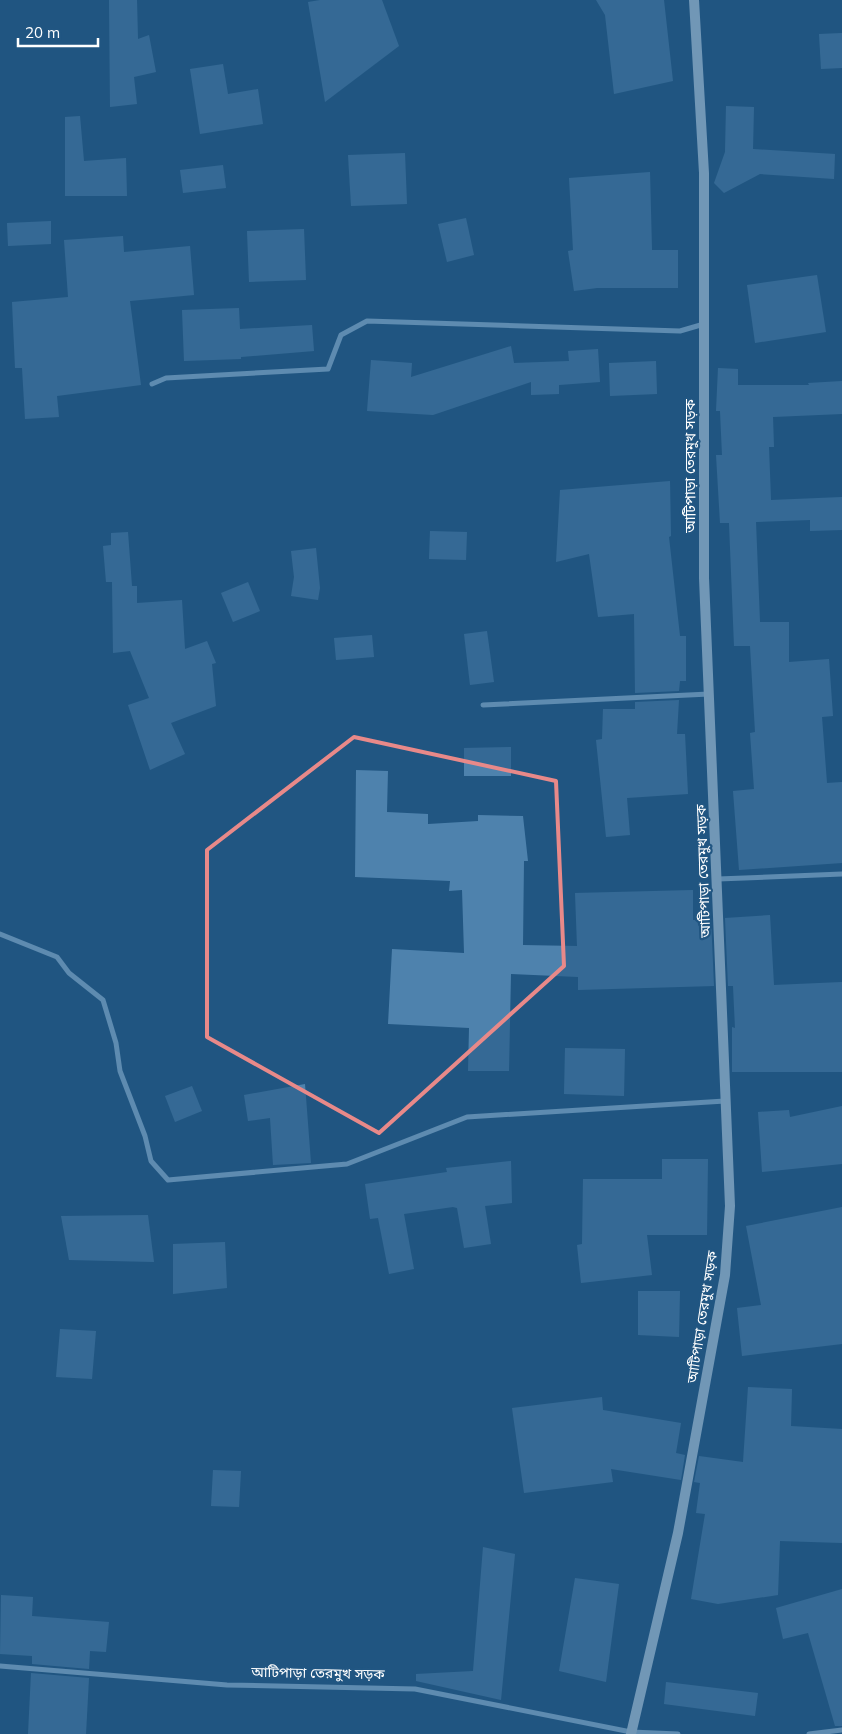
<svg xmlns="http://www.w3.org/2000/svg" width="842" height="1734" font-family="Mulish,'Noto Sans Bengali',sans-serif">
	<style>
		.building { fill: #4e82ad }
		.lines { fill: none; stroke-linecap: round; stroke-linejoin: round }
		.street { stroke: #a8cce8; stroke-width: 5 }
		.secondary { stroke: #d3e6f7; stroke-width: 10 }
		.marked { fill: none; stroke: #e88989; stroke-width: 4; stroke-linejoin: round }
		.labels { text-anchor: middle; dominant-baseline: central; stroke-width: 4.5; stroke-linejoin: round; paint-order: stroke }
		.street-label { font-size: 14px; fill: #fff; stroke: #215682 }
	</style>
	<rect width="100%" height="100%" fill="#215682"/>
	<g class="building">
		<polygon points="109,0 137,0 138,39 149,35 156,72 134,77 137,104 110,107"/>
		<polygon points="320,0 382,0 399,46 325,102 308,2"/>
		<polygon points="596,0 664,0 673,81 614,94 605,15"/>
		<polygon points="842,33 842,68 821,69 819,34"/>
		<polygon points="223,64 228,94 258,89 263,124 200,134 190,69"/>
		<polygon points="726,106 754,107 753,149 835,154 834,179 760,174 724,193 714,183 725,152"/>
		<polygon points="80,116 84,161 126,158 127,196 65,196 65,117"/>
		<polygon points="405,153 407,204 351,206 348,155"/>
		<polygon points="223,165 226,188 183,193 180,170"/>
		<polygon points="650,172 652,250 678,250 678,288 597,288 574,291 568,251 573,250 569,178"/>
		<polygon points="466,218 474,255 447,262 438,224"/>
		<polygon points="51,221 51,244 8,246 7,223"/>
		<polygon points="304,229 306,280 249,282 247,231"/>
		<polygon points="123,236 124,252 190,246 194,295 130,301 141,385 57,396 59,417 25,419 22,368 15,368 12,302 68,297 64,240"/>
		<polygon points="817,275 826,332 755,343 747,285"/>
		<polygon points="239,308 240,329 312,325 314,351 241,357 241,359 184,361 182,310"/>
		<polygon points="511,346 514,363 569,361 568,351 598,349 600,382 559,385 559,394 531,395 531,382 433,415 367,411 371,360 412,363 411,377"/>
		<polygon points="656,361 657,394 610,396 609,363"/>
		<polygon points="718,368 738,369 738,385 809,385 808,383 842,381 842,414 773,417 774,447 769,447 771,500 842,497 842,530 810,531 810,520 756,522 760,622 789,622 789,662 829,659 833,716 822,717 827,783 842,782 842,863 739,870 733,791 754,789 750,733 755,732 750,646 734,646 729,523 720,523 716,455 722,455 720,411 716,411"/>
		<polygon points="670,481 671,536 669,537 680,636 686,636 686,681 680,681 679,691 635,693 634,614 598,617 589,554 556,562 560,490"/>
		<polygon points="430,531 467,532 466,560 429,559"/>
		<polygon points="128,532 132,586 137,586 137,603 182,600 185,649 207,641 216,663 212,664 216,706 171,723 185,754 150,770 128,705 149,698 130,651 113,653 112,582 106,582 103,546 111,545 111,533"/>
		<polygon points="316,548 320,588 318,600 291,596 294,577 291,551"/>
		<polygon points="248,582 260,611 233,622 221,593"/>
		<polygon points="487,631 494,682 470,685 464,634"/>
		<polygon points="372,635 374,657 336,660 334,638"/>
		<polygon points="679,700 677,734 685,734 688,794 627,798 630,835 606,837 596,740 602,739 603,709 635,709 635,702"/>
		<polygon points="511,747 511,776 464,776 464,748"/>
		<polygon points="356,770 388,771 387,812 428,814 428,824 478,821 478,815 523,816 528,861 524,861 523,945 577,946 575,893 693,890 693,920 711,919 714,986 578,990 578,977 511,974 509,1071 468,1071 469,1028 388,1024 392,949 464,953 462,890 449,891 450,881 355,877"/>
		<polygon points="770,915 774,985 842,982 842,1072 732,1072 732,1027 735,1028 733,986 728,986 725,918"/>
		<polygon points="565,1048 625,1049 624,1096 564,1094"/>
		<polygon points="305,1084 311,1163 273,1165 270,1118 248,1121 244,1095"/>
		<polygon points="192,1086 202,1111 175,1122 165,1096"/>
		<polygon points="842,1106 842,1164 762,1172 758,1112 789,1110 790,1117"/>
		<polygon points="662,1159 708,1159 707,1235 647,1235 652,1275 581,1283 577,1245 582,1244 583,1179 662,1179"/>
		<polygon points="511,1161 512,1203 485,1206 491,1244 464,1248 457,1208 453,1207 404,1214 414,1269 389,1274 378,1218 370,1219 365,1184 447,1172 446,1168"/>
		<polygon points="842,1207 842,1344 742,1356 737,1308 761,1305 746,1226"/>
		<polygon points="148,1215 154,1262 69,1260 61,1216"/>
		<polygon points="225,1242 227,1288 173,1294 173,1244"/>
		<polygon points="638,1291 680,1291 679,1337 638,1335"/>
		<polygon points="60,1329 96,1331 92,1379 56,1377"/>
		<polygon points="748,1387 792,1389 791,1426 842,1429 842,1543 780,1541 778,1595 718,1604 691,1599 705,1514 696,1513 700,1483 694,1482 699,1456 743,1462"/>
		<polygon points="602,1397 603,1410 681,1423 676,1453 685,1455 681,1480 611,1469 613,1482 524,1493 512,1408"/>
		<polygon points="213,1470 241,1471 239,1507 211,1506"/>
		<polygon points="483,1547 515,1554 501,1700 416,1681 416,1674 473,1671"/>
		<polygon points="575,1578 619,1584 606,1682 559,1671"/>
		<polygon points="842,1589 842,1726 835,1726 808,1633 783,1639 776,1608"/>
		<polygon points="1,1595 33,1597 32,1616 109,1622 106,1652 90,1651 89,1669 32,1664 32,1656 0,1654"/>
		<polygon points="31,1673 89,1678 86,1734 28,1734"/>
		<polygon points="666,1682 758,1693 755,1716 664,1704"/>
	</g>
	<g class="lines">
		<g class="street">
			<polyline points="152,384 166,378 328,369 341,335 367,321 680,331 704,324"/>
			<polyline points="483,705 709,694"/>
			<polyline points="718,879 842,874"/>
			<polyline points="0,934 57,957 69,973 103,1000 116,1043 120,1071 145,1136 151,1161 168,1180 347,1164 467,1117 725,1101"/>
			<polyline points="0,1666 227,1685 415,1689 631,1732 678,1734"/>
			<polyline points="809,1734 842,1730"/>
		</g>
		<polyline class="secondary" points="631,1734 678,1533 725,1275 730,1206 704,578 704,173 694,0"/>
	</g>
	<path d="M0 0H842V1734H0ZM354,737L556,781L564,966L379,1133L207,1037V850Z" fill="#215682" fill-opacity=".55" fill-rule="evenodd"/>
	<path class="marked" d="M354,737L556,781L564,966L379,1133L207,1037V850Z"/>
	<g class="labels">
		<g class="street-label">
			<text transform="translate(690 466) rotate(-90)">আটিপাড়া তেরমুখ সড়ক</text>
			<text transform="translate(703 871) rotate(-92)">আটিপাড়া তেরমুখ সড়ক</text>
			<text transform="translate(702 1317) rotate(-81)">আটিপাড়া তেরমুখ সড়ক</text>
			<text transform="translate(318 1673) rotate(1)">আটিপাড়া তেরমুখ সড়ক</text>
		</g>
	</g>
	<path d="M18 38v8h80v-8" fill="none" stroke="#ffffff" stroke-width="2.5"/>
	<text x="25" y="38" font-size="15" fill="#ffffff" stroke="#215682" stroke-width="4" paint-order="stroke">20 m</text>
</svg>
